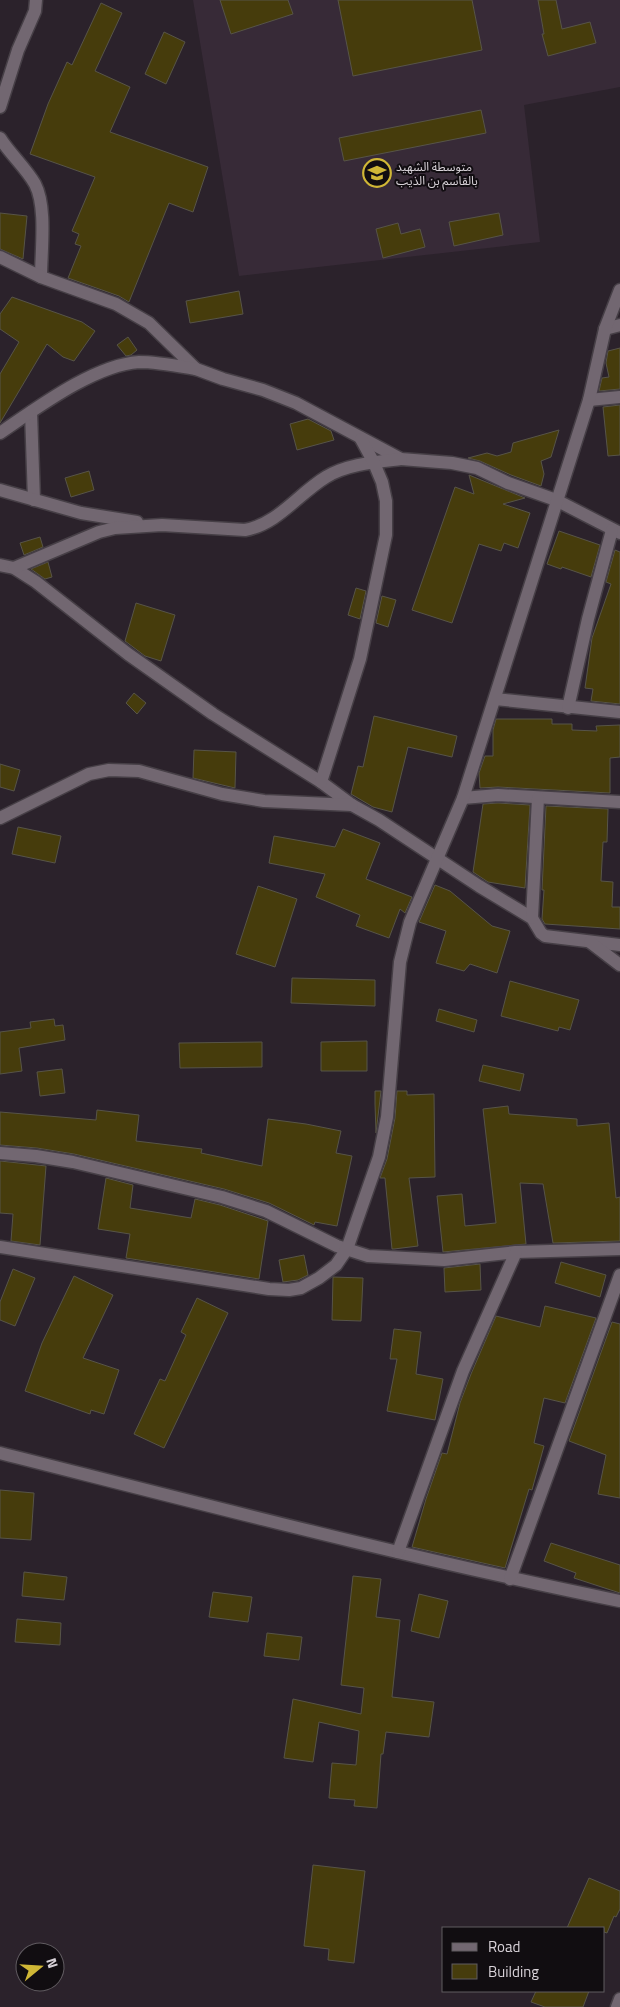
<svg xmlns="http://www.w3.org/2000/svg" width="620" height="2007" font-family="'Titillium Web','Noto Sans Arabic',sans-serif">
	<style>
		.built { fill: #372a37 }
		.building { fill: #463c0c; stroke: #575448 }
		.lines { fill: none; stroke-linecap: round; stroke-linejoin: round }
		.street-casing { stroke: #463f46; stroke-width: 15 }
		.secondary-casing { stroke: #463f46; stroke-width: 15 }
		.street { stroke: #726771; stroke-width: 12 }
		.secondary { stroke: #726771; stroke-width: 12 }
		.labels { text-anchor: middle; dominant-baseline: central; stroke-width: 4; stroke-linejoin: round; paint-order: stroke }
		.poi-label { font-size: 12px; fill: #d8d2d8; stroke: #110d11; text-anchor: start }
	</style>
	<rect width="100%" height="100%" fill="#2b222b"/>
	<polygon class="built" points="193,0 620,0 620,87 524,105 540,242 239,276"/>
	<g class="building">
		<polygon points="220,0 288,0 293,14 231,34"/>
		<polygon points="338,0 472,0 482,50 353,76"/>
		<polygon points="538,0 556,0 562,29 590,22 596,43 548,56 542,34 544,34"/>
		<polygon points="101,3 122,13 95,71 130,87 110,132 208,167 193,212 169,203 129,302 119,296 68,278 81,246 75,244 79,234 72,231 95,177 30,154 48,104 67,62 72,65"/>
		<polygon points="164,32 185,42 166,84 145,74"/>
		<polygon points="481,110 486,133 344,161 339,138"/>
		<polygon points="0,213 27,216 23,259 0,249"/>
		<polygon points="499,213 503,235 454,246 449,222"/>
		<polygon points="398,223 401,234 420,229 425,247 383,258 376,229"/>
		<polygon points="239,291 243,314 190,323 186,301"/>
		<polygon points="12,297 82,322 95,331 74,361 63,357 47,344 0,423 0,374 19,342 0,329 0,314"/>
		<polygon points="128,337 137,350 131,355 126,356 117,345"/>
		<polygon points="620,348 620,389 599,391 602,378 609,377 606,363 608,351"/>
		<polygon points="620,405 620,455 608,456 603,407"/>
		<polygon points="308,419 331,431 334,440 297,450 290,424"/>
		<polygon points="559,430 551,457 541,461 544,474 541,486 511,475 480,461 468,458 487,453 497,456 511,452 513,443"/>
		<polygon points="89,471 94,490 71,497 65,478"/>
		<polygon points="469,475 525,498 503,504 530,513 518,548 504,543 501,551 479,544 452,623 412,610 455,487 474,494"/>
		<polygon points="559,531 600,545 591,577 562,567 561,569 547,564"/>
		<polygon points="40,537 43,547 24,555 20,543"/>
		<polygon points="615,550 620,552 620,704 591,701 593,689 585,688 592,638 611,584 606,582"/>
		<polygon points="48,562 52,577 45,579 31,569"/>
		<polygon points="356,588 366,591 360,619 348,615"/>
		<polygon points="382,596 396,600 388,627 376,623"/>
		<polygon points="136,603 175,615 161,661 145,656 125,641"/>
		<polygon points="134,693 146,703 137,714 126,703"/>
		<polygon points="374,716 457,736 452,757 408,747 392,812 373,807 351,794 358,766 363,767"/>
		<polygon points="496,719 552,719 552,724 572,724 572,730 597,731 596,726 620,725 620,757 610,758 610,793 498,787 480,788 479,773 485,756 493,756 493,730"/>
		<polygon points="194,750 236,752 235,788 193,778"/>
		<polygon points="0,764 20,770 14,791 0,787"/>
		<polygon points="498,803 530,805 525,888 488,882 473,872 483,804"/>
		<polygon points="546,806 608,809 607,842 603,842 601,881 613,882 612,907 620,907 620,929 545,924 542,919 544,890 542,890"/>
		<polygon points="18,827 61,836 55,863 12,854"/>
		<polygon points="343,829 380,843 366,879 412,897 405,913 400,909 389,938 356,926 360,915 316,897 325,874 269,863 274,836 335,847"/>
		<polygon points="435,885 450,891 492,926 510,931 497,973 470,964 464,971 436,963 446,931 419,922"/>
		<polygon points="258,886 297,899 275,967 236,954"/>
		<polygon points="292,978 375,980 375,1006 291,1003"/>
		<polygon points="510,981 579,1000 570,1030 559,1027 558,1031 501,1016"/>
		<polygon points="439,1009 477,1020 474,1032 436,1021"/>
		<polygon points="54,1019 55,1026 63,1025 65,1040 19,1048 22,1071 0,1074 0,1032 31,1028 30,1022"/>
		<polygon points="367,1041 367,1071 321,1071 321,1042"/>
		<polygon points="262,1042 262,1067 180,1068 179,1043"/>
		<polygon points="483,1065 524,1074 520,1091 479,1081"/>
		<polygon points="62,1069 65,1093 40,1096 37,1072"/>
		<polygon points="375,1091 381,1091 376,1133 375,1104"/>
		<polygon points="397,1091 407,1091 407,1095 434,1094 435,1177 409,1178 418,1246 394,1249 392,1249 385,1178 380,1178 387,1159 395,1118"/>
		<polygon points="508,1106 509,1114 577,1119 577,1126 609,1123 616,1198 620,1197 620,1241 553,1243 543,1184 520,1183 526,1244 443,1252 437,1196 462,1194 465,1226 496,1223 483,1109"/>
		<polygon points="97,1110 139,1115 136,1141 202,1149 201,1153 262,1166 268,1119 306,1124 341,1131 336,1153 352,1156 337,1226 315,1222 314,1225 269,1203 224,1189 74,1154 37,1148 0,1145 0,1112 96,1120"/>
		<polygon points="0,1161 46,1166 40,1245 11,1241 13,1214 0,1213"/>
		<polygon points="106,1178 133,1185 130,1208 191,1218 195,1199 220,1205 268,1221 259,1279 126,1258 130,1234 98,1229"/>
		<polygon points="304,1255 308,1275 298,1280 283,1282 279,1260"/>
		<polygon points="561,1262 606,1275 600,1297 555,1283"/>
		<polygon points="480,1264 481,1290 445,1292 444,1268"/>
		<polygon points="13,1269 35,1278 15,1326 0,1320 0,1302"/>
		<polygon points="74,1276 113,1295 83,1358 119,1370 104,1414 91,1410 90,1414 25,1391 42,1343"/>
		<polygon points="333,1277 363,1278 361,1321 332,1320"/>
		<polygon points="197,1298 228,1313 164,1448 134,1434 160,1379 165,1381 186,1335 181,1332"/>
		<polygon points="545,1306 596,1318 565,1403 544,1398 534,1443 544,1446 532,1490 529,1489 505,1568 412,1547 426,1499 442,1453 447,1454 460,1403 471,1374 496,1316 540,1327"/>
		<polygon points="612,1322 620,1324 620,1498 598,1494 606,1455 569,1441"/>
		<polygon points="394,1329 421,1332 416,1374 443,1379 435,1420 387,1411 397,1359 390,1359"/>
		<polygon points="0,1490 34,1493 31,1540 0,1538"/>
		<polygon points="551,1543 620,1565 620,1593 574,1578 576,1573 544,1561"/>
		<polygon points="24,1572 67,1577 64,1600 22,1596"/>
		<polygon points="353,1576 381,1579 376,1617 400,1620 392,1697 434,1702 429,1737 386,1732 383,1754 381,1754 377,1808 354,1806 355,1800 329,1798 332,1763 356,1765 359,1731 319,1722 313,1762 284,1758 293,1699 361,1714 364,1688 341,1685"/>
		<polygon points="213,1592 252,1597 248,1622 209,1617"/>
		<polygon points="419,1594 448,1601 439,1638 411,1631"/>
		<polygon points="17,1619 61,1623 60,1645 15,1642"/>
		<polygon points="267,1633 302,1637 299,1660 264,1656"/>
		<polygon points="313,1865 365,1871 354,1963 328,1960 329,1949 304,1946"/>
		<polygon points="589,1878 620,1891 620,1909 616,1917 614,1916 607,1933 604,1932 604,1928 567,1928"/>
		<polygon points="536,1991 589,1991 583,2007 545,2007 531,2002"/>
	</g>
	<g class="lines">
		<defs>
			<g id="street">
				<polyline points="0,107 18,50 35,11 36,0"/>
				<path d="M0,138C10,154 26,168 35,184C47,207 41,251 41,277"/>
				<polyline points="0,257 41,277 116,304 149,323 196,369 223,379 263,390 296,403 401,459 452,463 477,468 508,483 556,500 620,533"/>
				<polyline points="605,329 620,325"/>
				<polyline points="589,400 620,397"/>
				<polyline points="31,412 34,500"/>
				<path d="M0,433C37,408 94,365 139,362C157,362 178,366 196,369"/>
				<polyline points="0,490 81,513 137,522"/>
				<polyline points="0,565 14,568 36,582 128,654 213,714 321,782 352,805 379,820 479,886 532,918 541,933 545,936 620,945"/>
				<path d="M14,568L99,532L115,528L162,525L245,530C278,524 298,494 326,477C347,464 376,462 401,459"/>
				<polyline points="495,699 620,712"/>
				<polyline points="568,708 588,619 612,530"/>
				<polyline points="321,782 360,659 386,535 386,501 382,482 374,463 361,439"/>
				<polyline points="463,798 498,795 620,802"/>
				<polyline points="0,818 89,774 109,770 139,771 222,794 264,801 352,805"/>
				<polyline points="532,918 538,798"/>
				<polyline points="590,942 620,965"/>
				<polyline points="0,1153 36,1156 73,1162 222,1197 266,1211 337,1246 368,1256 444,1260 516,1252 620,1249"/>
				<polyline points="0,1247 269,1289 289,1290 301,1288 319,1278 336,1265 347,1249 379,1157 387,1117 400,962 410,922 463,798 589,400 605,329 620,290"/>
				<path d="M0,1453C206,1505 412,1559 620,1601"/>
				<polyline points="398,1552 463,1371 516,1252"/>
				<polyline points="510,1579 620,1275"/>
			</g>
			<polyline id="secondary" points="617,2007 620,1999"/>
		</defs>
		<use href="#street" class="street-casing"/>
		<use href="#secondary" class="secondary-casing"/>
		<use href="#street" class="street"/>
		<use href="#secondary" class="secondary"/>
	</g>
	<defs>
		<symbol id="school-ring" viewBox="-11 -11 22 22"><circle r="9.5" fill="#110d11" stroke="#d0b736" stroke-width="1.5"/><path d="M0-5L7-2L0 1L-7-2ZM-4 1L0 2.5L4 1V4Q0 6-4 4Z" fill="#d0b736"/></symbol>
	</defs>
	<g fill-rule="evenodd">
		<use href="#school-ring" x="361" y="157" width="32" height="32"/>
	</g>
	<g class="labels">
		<g class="poi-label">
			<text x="396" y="166">متوسطة الشهيد<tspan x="396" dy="14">بالقاسم بن الذيب</tspan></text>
		</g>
	</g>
	<rect x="442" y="1927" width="162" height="65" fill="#110d11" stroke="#615c61"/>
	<rect x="452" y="1943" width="25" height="8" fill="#726771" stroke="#615c61"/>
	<text x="488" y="1952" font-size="15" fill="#d8d2d8">Road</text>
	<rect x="452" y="1964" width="25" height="15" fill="#463c0c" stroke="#615c61"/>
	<text x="488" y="1977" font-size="15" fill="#d8d2d8">Building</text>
	<g transform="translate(40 1967) rotate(72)"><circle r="24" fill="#110d11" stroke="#615c61"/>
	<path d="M0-4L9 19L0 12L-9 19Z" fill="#d0b736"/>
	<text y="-8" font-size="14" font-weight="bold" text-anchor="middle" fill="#d8d2d8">N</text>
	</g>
</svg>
